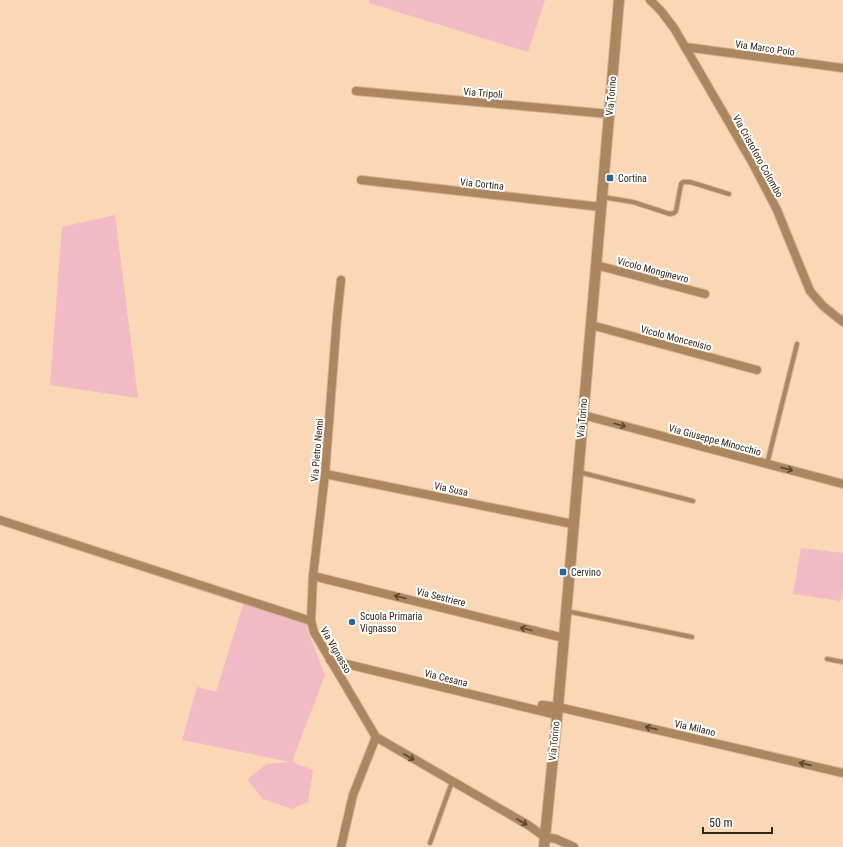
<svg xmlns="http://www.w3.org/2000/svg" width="843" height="847" font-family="'Roboto Condensed',sans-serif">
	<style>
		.green { fill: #f2bac4 }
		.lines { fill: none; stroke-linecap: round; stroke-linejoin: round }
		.service-casing { stroke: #d2b495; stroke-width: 6 }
		.minor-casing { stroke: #d2b495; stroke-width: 10 }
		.tertiary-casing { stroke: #d2b495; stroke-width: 12 }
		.service { stroke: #ac865f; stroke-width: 4 }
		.minor { stroke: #ac865f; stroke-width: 8 }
		.tertiary { stroke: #ac865f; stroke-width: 10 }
		.oneway { stroke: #5d462e }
		.poi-dot { fill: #26689e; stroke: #fff; stroke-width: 1.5 }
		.labels { text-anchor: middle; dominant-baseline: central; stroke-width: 4; stroke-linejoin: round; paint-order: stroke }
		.street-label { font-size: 10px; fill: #332413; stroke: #fff }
		.poi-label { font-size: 10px; fill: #332413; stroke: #fff; text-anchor: start }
	</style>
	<rect width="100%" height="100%" fill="#fad8b6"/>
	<g class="green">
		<polygon points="369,0 545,0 528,52 369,3"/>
		<polygon points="115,215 138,398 50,385 62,227"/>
		<polygon points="801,548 843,553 843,588 841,601 793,594"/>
		<polygon points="244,602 307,623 307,629 325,675 292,762 313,770 308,802 292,809 263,799 247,779 267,764 290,762 182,740 197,687 216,692"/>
	</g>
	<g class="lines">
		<defs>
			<g id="service">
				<polyline points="602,197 633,202 670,214 674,213 676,211 681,184 683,182 690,182 729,194"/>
				<polyline points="767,464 797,344"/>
				<polyline points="579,472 693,501"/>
				<polyline points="566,611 692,637"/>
				<polyline points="827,659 843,662"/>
				<polyline points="430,843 452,782"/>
			</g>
			<g id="minor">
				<polyline points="650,0 661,11 674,28 752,162 777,210 810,291 823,306 843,322"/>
				<polyline points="685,47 843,68"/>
				<polyline points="356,91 609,114"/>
				<polyline points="361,180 601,207"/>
				<polyline points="596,265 705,294"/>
				<polyline points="341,280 337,317 325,474 313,576 311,621 314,632 376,737 528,825 545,837 556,839 574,847"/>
				<polyline points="591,325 757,370"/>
				<polyline points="583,415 843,484"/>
				<polyline points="325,474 573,524"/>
				<polyline points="0,520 311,621"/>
				<polyline points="313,576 564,638"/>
				<polyline points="330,660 557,715"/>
				<polyline points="542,705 558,707 843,773"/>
				<polyline points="341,847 353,795 376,737"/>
			</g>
			<polyline id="tertiary" points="544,847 558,707 619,0"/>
		</defs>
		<use href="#service" class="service-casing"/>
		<use href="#minor" class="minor-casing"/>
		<use href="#tertiary" class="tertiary-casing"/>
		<use href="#service" class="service"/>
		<use href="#minor" class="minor"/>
		<use href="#tertiary" class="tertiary"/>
	</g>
	<defs><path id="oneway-shaft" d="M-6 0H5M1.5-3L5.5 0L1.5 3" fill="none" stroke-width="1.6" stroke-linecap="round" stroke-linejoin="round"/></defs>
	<g class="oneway">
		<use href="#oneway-shaft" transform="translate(620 425) rotate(15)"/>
		<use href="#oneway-shaft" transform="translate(787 469) rotate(15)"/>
		<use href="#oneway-shaft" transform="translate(400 597) rotate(-166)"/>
		<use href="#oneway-shaft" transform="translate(526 629) rotate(-166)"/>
		<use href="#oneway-shaft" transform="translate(651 728) rotate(-167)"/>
		<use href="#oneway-shaft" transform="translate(409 757) rotate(30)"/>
		<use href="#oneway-shaft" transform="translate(805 764) rotate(-167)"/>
		<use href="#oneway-shaft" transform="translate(522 822) rotate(30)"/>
	</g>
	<g class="poi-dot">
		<rect x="606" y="174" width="8" height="8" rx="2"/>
		<rect x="559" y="568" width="8" height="8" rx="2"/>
		<circle cx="352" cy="622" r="4"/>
	</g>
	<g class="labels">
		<g class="street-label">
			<text transform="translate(765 48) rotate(8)">Via Marco Polo</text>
			<text transform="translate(483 93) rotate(5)">Via Tripoli</text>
			<text transform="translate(611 96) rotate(-85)">Via Torino</text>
			<text transform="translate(758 156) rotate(61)">Via Cristoforo Colombo</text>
			<text transform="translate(482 184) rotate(6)">Via Cortina</text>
			<text transform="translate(653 270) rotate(15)">Vicolo Monginevro</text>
			<text transform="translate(676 338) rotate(15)">Vicolo Moncenisio</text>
			<text transform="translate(582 418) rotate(-85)">Via Torino</text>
			<text transform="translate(715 440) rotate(15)">Via Giuseppe Minocchio</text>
			<text transform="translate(317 450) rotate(-85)">Via Pietro Nenni</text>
			<text transform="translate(451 489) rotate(12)">Via Susa</text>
			<text transform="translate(441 597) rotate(14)">Via Sestriere</text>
			<text transform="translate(336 650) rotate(60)">Via Vignasso</text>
			<text transform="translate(446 678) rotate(14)">Via Cesana</text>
			<text transform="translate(695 728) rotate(13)">Via Milano</text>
			<text transform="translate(554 741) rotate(-84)">Via Torino</text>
		</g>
		<g class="poi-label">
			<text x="618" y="178">Cortina</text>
			<text x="571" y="572">Cervino</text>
			<text x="360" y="616">Scuola Primaria<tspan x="360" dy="12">Vignasso</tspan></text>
		</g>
	</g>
	<path d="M703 827v6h69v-6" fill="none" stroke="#332413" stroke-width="2"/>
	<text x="709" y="827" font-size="12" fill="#332413" stroke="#ffffff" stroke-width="3" paint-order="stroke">50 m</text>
</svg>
